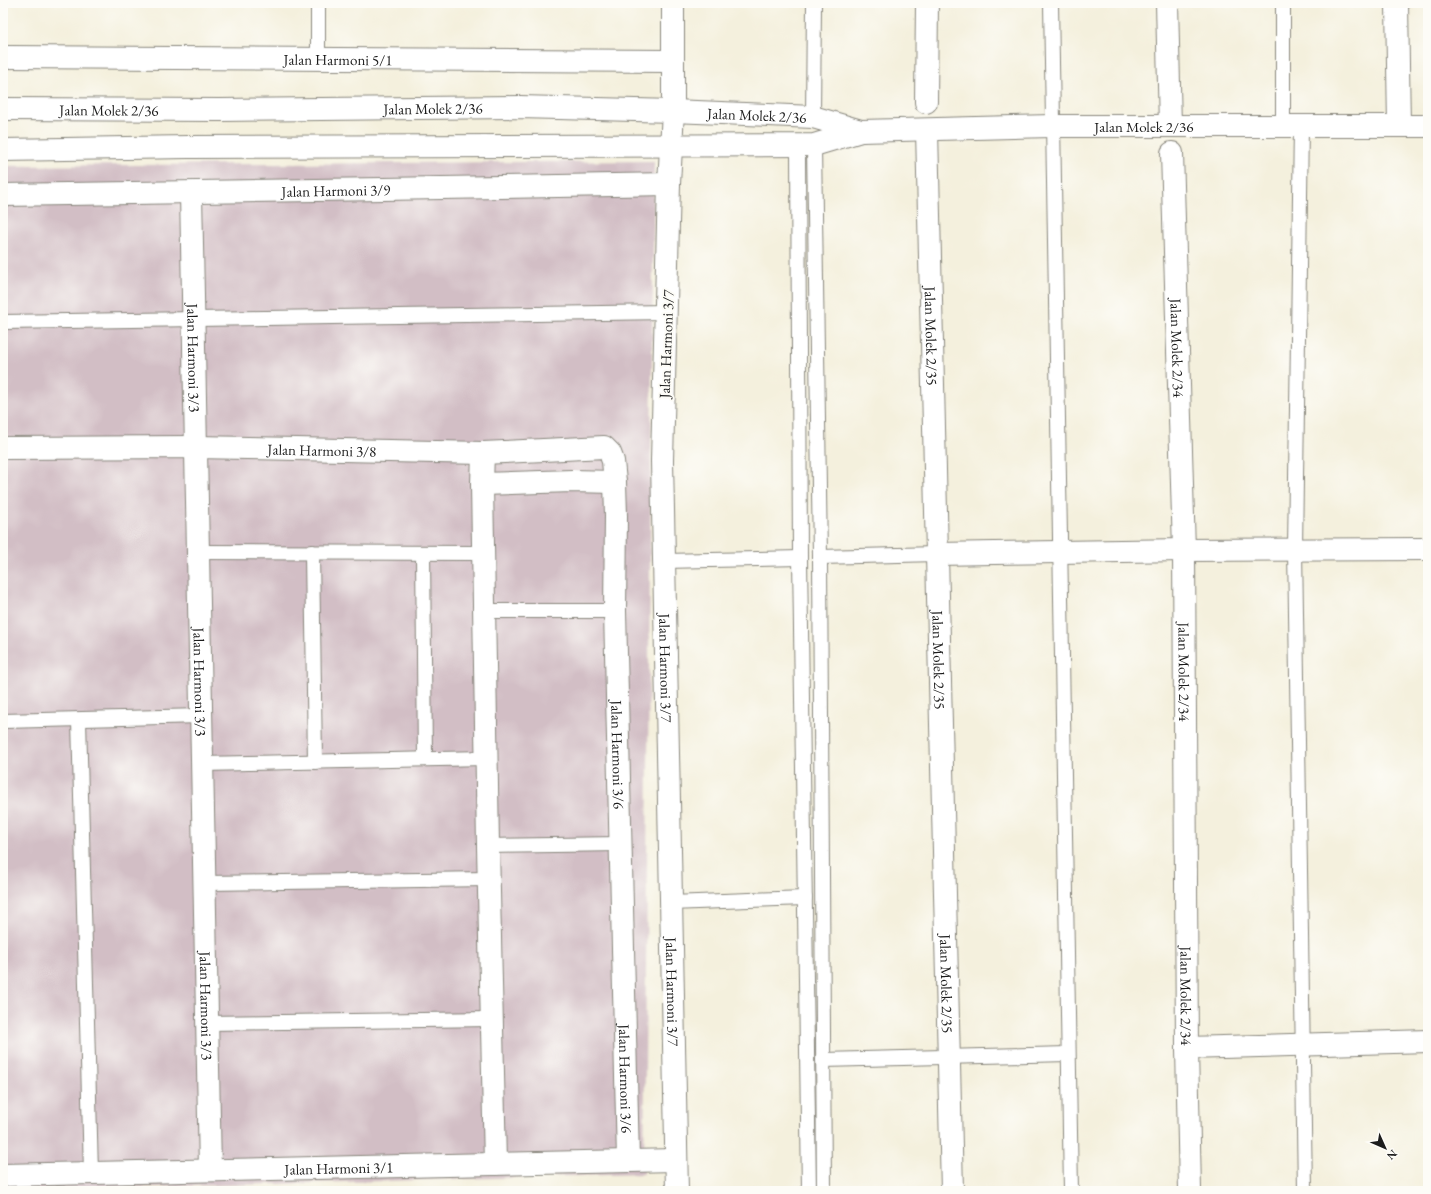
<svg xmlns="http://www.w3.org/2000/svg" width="1431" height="1194" font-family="'EB Garamond',serif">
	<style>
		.industrial { fill: #d2bec5 }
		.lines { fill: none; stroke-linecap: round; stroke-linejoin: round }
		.lane-casing { stroke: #88867c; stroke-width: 16 }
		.street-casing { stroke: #88867c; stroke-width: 24 }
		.secondary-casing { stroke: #88867c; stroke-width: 24 }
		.lane { stroke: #fff; stroke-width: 14 }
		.street { stroke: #fff; stroke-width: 22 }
		.secondary { stroke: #fff; stroke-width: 22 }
		.labels { text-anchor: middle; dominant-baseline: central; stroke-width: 4; stroke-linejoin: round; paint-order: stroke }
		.street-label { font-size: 15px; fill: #1c1c1c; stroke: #fdfcf7 }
	</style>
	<rect width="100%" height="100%" fill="#fdfcf7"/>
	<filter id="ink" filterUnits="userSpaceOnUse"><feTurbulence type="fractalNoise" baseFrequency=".025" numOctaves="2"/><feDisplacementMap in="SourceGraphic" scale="8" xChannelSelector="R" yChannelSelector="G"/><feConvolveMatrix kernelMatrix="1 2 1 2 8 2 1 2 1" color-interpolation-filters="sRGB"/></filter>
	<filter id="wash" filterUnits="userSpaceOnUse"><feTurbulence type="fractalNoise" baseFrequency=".012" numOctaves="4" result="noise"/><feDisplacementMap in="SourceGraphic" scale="16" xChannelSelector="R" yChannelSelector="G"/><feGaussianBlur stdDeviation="0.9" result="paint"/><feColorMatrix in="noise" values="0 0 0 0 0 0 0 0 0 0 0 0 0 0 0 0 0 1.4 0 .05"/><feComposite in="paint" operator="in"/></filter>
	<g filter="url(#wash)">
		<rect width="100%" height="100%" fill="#f4f0dd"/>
		<polygon class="industrial" points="654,161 644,1174 3,1191 3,166"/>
	</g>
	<g filter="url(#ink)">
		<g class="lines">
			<defs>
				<g id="lane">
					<polyline points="1051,3 1071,1191"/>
					<polyline points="1283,3 1283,126"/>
					<polyline points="318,59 318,3"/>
					<polyline points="813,117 814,3"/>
					<polyline points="1301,126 1295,549 1305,1191"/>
					<polyline points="798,145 800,558 809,1191"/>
					<polyline points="814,145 820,557 824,1191"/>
					<polyline points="3,322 667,312"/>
					<polyline points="198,552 483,553"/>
					<polyline points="312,552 315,762"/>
					<polyline points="423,553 425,759"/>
					<polyline points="820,557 937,554"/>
					<polyline points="664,561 800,558"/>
					<polyline points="484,611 615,611"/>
					<polyline points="79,720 91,1173"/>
					<polyline points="3,721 202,716"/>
					<polyline points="202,764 486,758"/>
					<polyline points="488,846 621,844"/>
					<polyline points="205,883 489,879"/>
					<polyline points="671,903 805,898"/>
					<polyline points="207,1023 491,1019"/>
					<polyline points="823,1060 1068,1054"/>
				</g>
				<g id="street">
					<path id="s1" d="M673,3V111L669,184L662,461L677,1191"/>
					<polyline points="1167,3 1170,126"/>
					<polyline points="1397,3 1399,126"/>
					<path id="s2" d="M3,57L672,61"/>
					<polyline points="926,102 927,3"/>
					<path id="s3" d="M927,130L952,1191"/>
					<path id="s4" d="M1172,153L1184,550L1187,1048L1190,1191"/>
					<path id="s5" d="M191,193L210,1170"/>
					<path id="s6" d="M3,195C225,193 447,187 669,184"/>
					<path id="s7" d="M3,448L196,447L483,453L604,447L610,453L613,461L615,482L616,516L615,611L628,1160"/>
					<polyline points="483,453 482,484 488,846 495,1164"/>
					<polyline points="482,484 572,481 615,482"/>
					<polyline points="937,554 1184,550 1428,549"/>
					<polyline points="1187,1048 1428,1041"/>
					<path id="s8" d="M3,1175L676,1160"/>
				</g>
				<g id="secondary">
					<path id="s9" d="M3,109L221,110L520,107L673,111L813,117L861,131"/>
					<path id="s10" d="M3,150L188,147L814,145L861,131L1052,126H1428"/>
				</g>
			</defs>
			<use href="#lane" class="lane-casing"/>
			<use href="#street" class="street-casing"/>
			<use href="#secondary" class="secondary-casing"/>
			<use href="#lane" class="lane"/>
			<use href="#street" class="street"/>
			<use href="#secondary" class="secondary"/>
		</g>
	</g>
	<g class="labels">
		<g class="street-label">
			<text stroke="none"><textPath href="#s2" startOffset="335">Jalan Harmoni 5/1</textPath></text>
			<text stroke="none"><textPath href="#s9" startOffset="430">Jalan Molek 2/36</textPath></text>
			<text stroke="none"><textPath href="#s9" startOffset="106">Jalan Molek 2/36</textPath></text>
			<text stroke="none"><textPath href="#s9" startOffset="754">Jalan Molek 2/36</textPath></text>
			<text stroke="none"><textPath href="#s10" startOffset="1143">Jalan Molek 2/36</textPath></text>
			<text stroke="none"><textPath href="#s6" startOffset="333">Jalan Harmoni 3/9</textPath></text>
			<text stroke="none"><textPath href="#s3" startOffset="206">Jalan Molek 2/35</textPath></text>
			<text transform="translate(666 344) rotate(-88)">Jalan Harmoni 3/7</text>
			<text stroke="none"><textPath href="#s4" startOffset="195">Jalan Molek 2/34</textPath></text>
			<text stroke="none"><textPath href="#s5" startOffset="165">Jalan Harmoni 3/3</textPath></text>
			<text stroke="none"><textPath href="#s7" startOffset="319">Jalan Harmoni 3/8</textPath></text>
			<text stroke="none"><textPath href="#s3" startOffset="530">Jalan Molek 2/35</textPath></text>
			<text stroke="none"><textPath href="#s1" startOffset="665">Jalan Harmoni 3/7</textPath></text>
			<text stroke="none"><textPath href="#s4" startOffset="519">Jalan Molek 2/34</textPath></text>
			<text stroke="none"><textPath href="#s5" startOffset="489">Jalan Harmoni 3/3</textPath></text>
			<text stroke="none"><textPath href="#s7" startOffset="912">Jalan Harmoni 3/6</textPath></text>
			<text stroke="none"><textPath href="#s3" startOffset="854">Jalan Molek 2/35</textPath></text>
			<text stroke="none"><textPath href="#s1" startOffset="989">Jalan Harmoni 3/7</textPath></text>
			<text stroke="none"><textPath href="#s4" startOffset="843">Jalan Molek 2/34</textPath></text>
			<text stroke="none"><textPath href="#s5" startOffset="813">Jalan Harmoni 3/3</textPath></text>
			<text stroke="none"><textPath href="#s7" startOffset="1236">Jalan Harmoni 3/6</textPath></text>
			<text stroke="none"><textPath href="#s8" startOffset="336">Jalan Harmoni 3/1</textPath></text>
		</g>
	</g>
	<rect width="1431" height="1194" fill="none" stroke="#fdfcf7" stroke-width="16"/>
	<g transform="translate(1385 1148) rotate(135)" stroke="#fdfcf7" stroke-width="3" paint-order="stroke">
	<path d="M0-3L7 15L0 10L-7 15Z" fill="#1c1c1c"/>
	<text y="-6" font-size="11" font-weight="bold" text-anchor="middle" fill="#1c1c1c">N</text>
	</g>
</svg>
